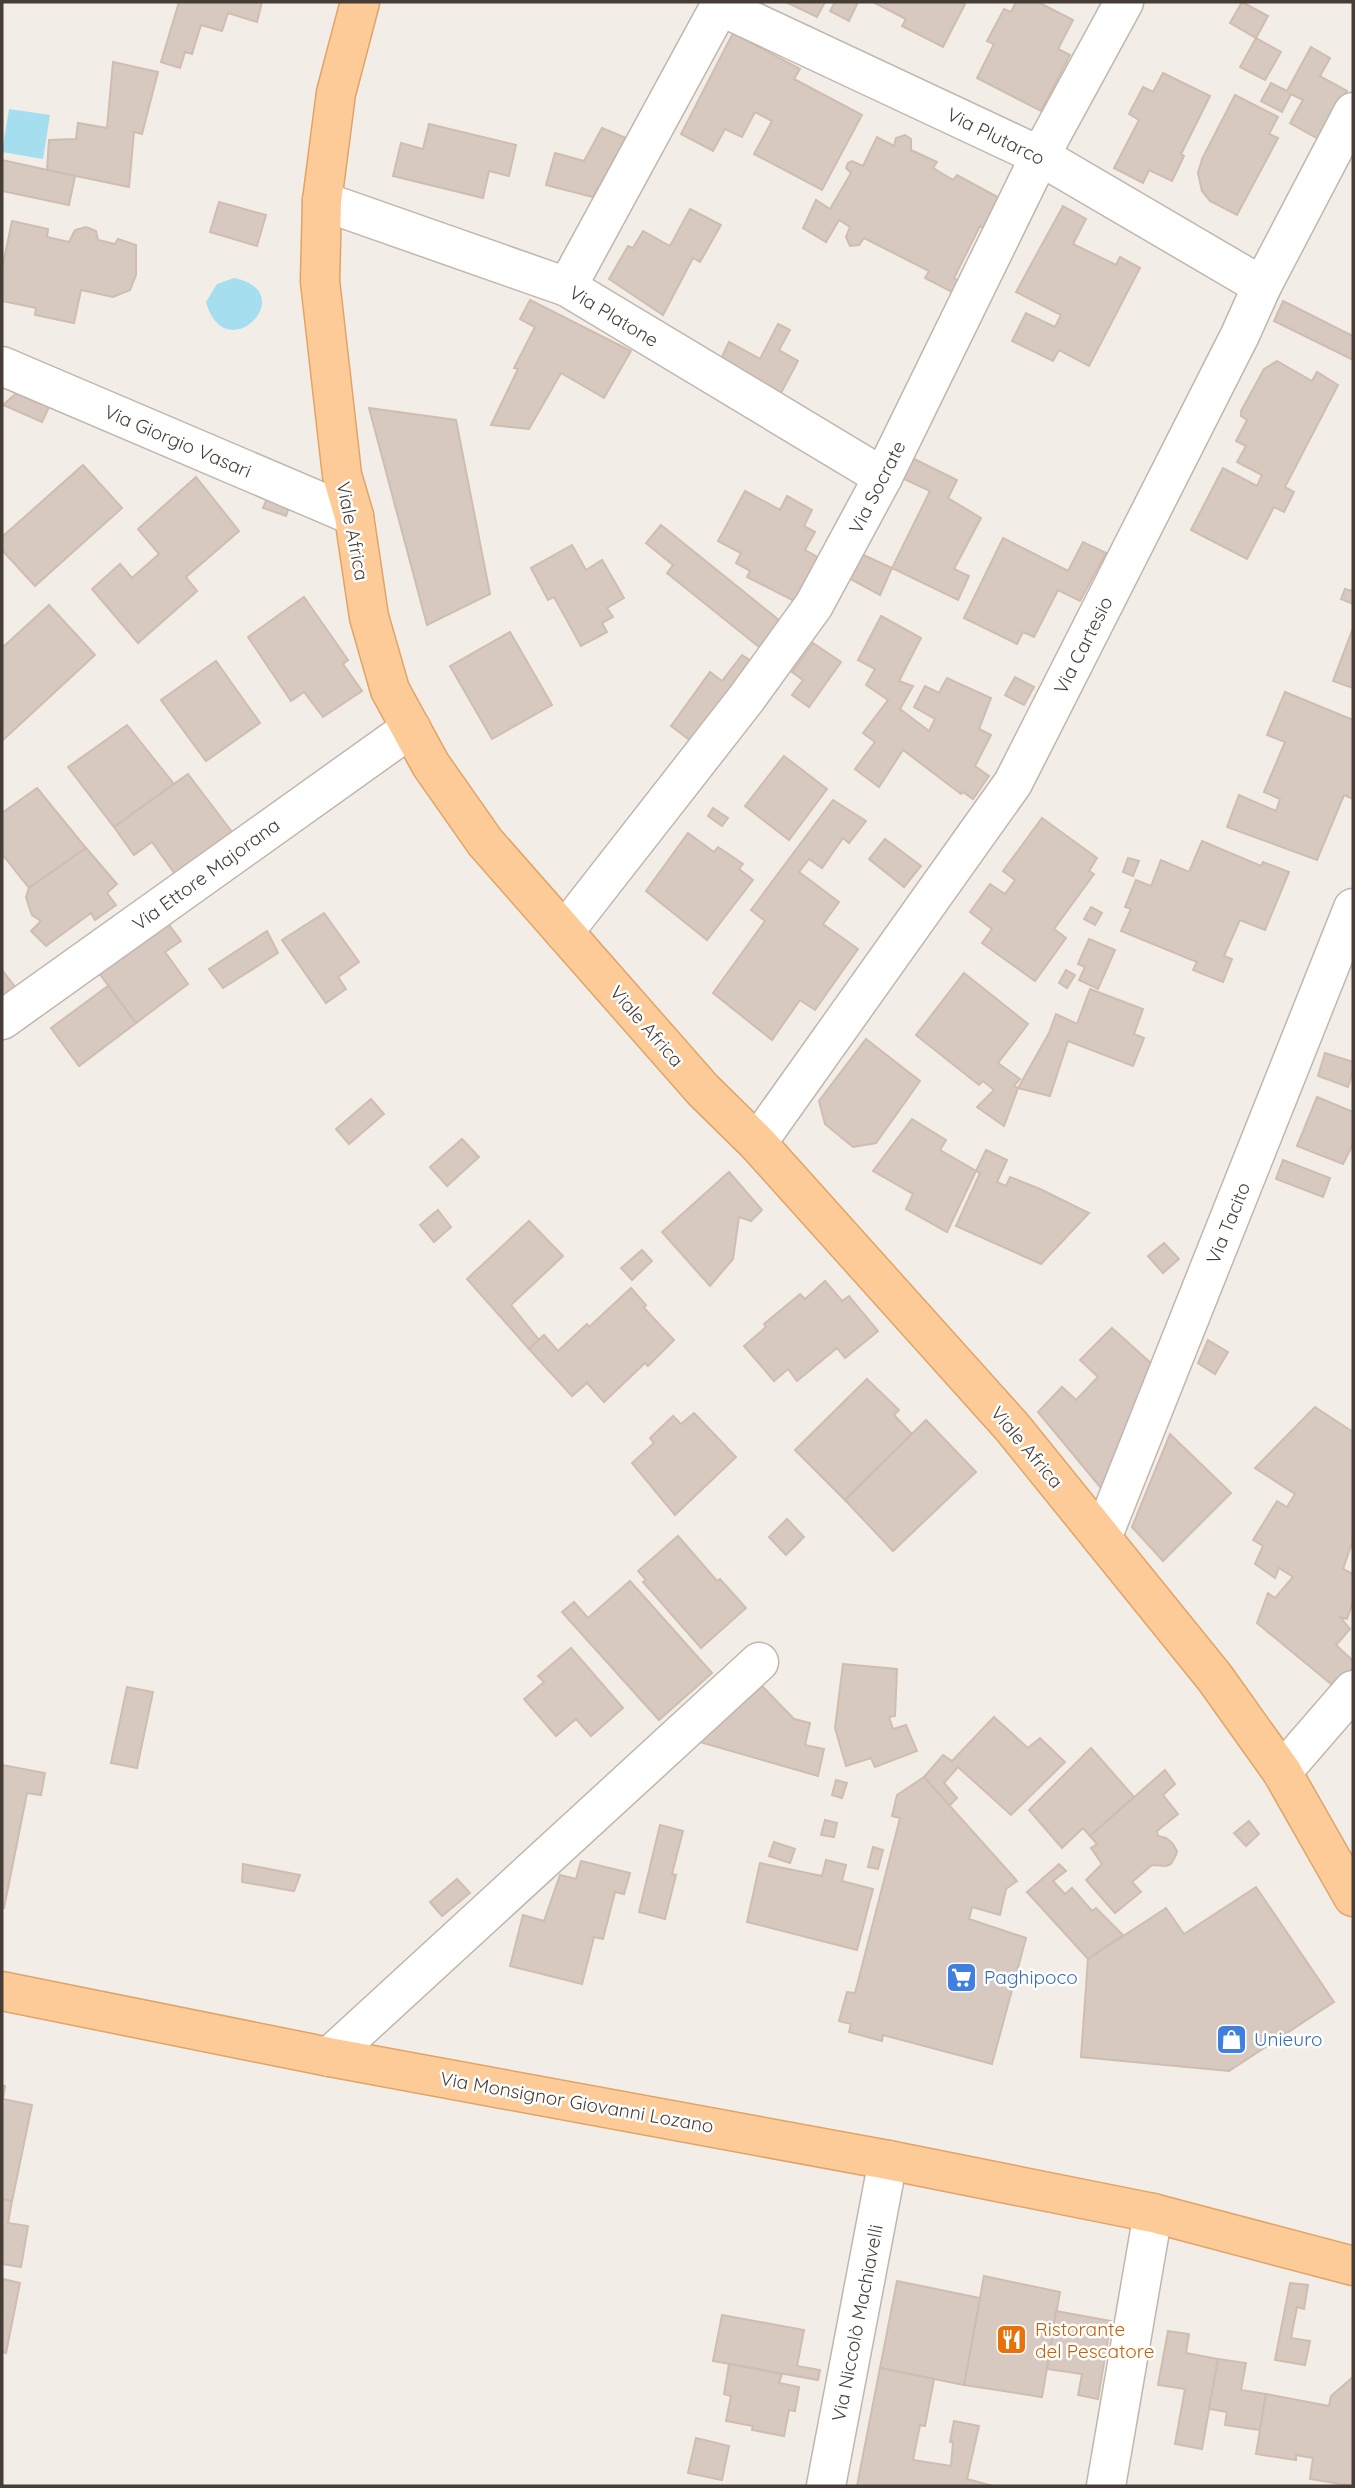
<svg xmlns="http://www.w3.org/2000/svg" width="1355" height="2488" font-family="Quicksand,sans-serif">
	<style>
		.water { fill: #a5dfef }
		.building { fill: #d7c9c0; stroke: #cfbdb0; stroke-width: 2 }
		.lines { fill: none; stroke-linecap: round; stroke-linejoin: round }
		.minor-casing { stroke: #c1b6ad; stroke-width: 41 }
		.major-casing { stroke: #e1a467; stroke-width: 41 }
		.minor { stroke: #fff; stroke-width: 38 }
		.major { stroke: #fccb98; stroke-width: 38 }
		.labels { text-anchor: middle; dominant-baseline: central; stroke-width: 5; stroke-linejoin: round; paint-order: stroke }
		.street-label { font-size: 19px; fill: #463d36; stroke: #fff }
		.shop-label { font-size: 19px; fill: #366cbe; stroke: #fff; text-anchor: start }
		.food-label { font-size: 19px; fill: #c56008; stroke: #fff; text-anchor: start }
	</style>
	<rect width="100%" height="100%" fill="#f3ede7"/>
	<g class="water">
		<polygon points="9,109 50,115 43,159 2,152"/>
		<path d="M234,278C303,292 225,371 206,302L217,284Z"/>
	</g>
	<g class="building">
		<polygon points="179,2 262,2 257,22 228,13 222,31 201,25 192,54 185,52 180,68 161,62"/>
		<polygon points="786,2 825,2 817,17"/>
		<polygon points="835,2 858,2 849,21 830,11"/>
		<polygon points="873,2 959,2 965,4 943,47 902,26 906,19"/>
		<polygon points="1016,2 1038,2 1073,20 1058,49 1070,55 1041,111 977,78 994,44 987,41 1004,9 1011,12"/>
		<polygon points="1242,2 1268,16 1256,38 1230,23"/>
		<polygon points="733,33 800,69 794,79 862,115 822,190 754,154 772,121 755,112 742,137 725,129 713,151 681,134"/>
		<polygon points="1256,38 1281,52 1265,80 1240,67"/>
		<polygon points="1311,47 1330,58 1320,76 1347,91 1320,140 1290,123 1303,100 1291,94 1282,112 1261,101 1271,83 1287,91"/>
		<polygon points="113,62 158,72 142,134 134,132 129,187 47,170 49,140 76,139 78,123 107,128"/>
		<polygon points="1163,73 1210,96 1181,154 1184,156 1172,181 1149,170 1143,183 1114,168 1139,120 1129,114 1143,87 1153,92"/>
		<polygon points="1235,95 1278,117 1269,134 1278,138 1237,215 1210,201 1202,191 1198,173 1202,159"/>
		<polygon points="429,124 516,145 509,176 489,171 483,198 393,176 401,143 423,149"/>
		<polygon points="602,128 626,138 593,197 546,185 555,153 584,161"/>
		<polygon points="905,135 911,139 911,150 937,162 933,168 953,180 957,175 1003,200 988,231 980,226 954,278 958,281 952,292 925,278 929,271 864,238 859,245 850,246 846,237 850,227 839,220 826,242 803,228 816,200 830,209 851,173 846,168 848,163 852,161 863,166 877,137 894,146 896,138"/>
		<polygon points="2,160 75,176 69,205 2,191"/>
		<polygon points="219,202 266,215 257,246 210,232"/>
		<polygon points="1063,206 1086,219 1073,244 1116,265 1120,257 1140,268 1089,366 1059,350 1053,361 1012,341 1026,313 1055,327 1061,315 1016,292"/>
		<polygon points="690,209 721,225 700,262 693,258 663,315 609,279 628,246 633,248 643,231 670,246"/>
		<polygon points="12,221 48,229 47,237 69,242 75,230 86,227 96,231 98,240 115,244 118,239 136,245 136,275 130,290 113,297 81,290 74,323 35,315 36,308 2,301 2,269"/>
		<polygon points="530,300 631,351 604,398 561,373 529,429 491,425 518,369 514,368 535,327 520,319"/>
		<polygon points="1283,301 1353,336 1353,360 1274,321"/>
		<polygon points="778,324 790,330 779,350 798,361 780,395 719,363 729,342 760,359"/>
		<polygon points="1277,361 1312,381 1317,372 1338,385 1285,487 1294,492 1284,512 1274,507 1247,559 1191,530 1223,468 1257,486 1262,475 1237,462 1246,446 1236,441 1247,420 1241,416 1241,411 1264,369"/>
		<polygon points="20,390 51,403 42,422 3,405"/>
		<polygon points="369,408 456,420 490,594 427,625"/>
		<polygon points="910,457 957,480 948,498 981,518 954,569 969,576 958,600 892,568 930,491 900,477"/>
		<polygon points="83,465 122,508 35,586 2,550 2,537"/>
		<polygon points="196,477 239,531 186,577 197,591 138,643 92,589 120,564 132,578 159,554 138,529"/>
		<polygon points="745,491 780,510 787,496 812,510 804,526 815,532 805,550 819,558 796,602 747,577 750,571 736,563 741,553 718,541"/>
		<polygon points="268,496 290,504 286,516 263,508"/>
		<polygon points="661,525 785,625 764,651 667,573 673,565 646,543"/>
		<polygon points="1003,538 1068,571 1083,542 1106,553 1080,601 1058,590 1034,637 1023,632 1017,644 964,618"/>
		<polygon points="572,545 586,570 602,560 624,598 607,608 613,617 602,623 607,632 581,646 554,597 548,600 531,568"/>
		<polygon points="859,553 892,568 880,595 847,577"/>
		<polygon points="1345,589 1352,591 1353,589 1353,604 1341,599"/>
		<polygon points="304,597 348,660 343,664 362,691 323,717 304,692 291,701 248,637"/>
		<polygon points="49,605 95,655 2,741 2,648"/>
		<polygon points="881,616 921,638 899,681 913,686 900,709 929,731 935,719 914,707 925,686 939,693 947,678 991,698 979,729 991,735 975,766 989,776 973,799 963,792 961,794 903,750 879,787 855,769 875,742 863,733 888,700 866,685 875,669 858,660"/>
		<polygon points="1353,628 1353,688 1333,681"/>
		<polygon points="510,632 552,705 492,739 450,666"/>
		<polygon points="813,643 841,662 809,707 792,695 803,680 792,672"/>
		<polygon points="742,655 754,663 695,744 671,726 710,672 722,681"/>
		<polygon points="216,661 260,723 206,761 161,700"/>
		<polygon points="1015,677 1034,687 1024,705 1005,695"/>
		<polygon points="1285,692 1353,720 1353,799 1344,795 1317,860 1227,827 1239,795 1276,811 1280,799 1264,792 1285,742 1267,735"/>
		<polygon points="127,725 174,784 114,827 68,767"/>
		<polygon points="784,756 827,789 789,840 745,806"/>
		<polygon points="188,774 232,832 175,874 152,842 134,855 114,827"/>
		<polygon points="37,788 86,848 29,888 2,854 2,813"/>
		<polygon points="833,800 866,821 849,843 843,838 822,868 809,859 799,872 839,902 823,924 858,949 815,1010 800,1000 772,1040 713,993 765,921 751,910"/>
		<polygon points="713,808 728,818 722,826 708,816"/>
		<polygon points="1042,818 1097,858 1089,871 1094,874 1054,929 1066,938 1035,981 982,943 992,929 970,912 990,884 1005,894 1015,880 1003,871"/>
		<polygon points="688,833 714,852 718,847 743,864 739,869 753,880 707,940 646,891"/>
		<polygon points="885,839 921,866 904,887 869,859"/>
		<polygon points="1202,841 1261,866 1263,862 1289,872 1265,930 1240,920 1224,956 1232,959 1223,982 1193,970 1197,962 1121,931 1131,909 1125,907 1136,880 1151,886 1161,860 1189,872"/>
		<polygon points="86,848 117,884 107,893 116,905 95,920 91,913 46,946 31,931 41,921 32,915 29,907 26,897 29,888"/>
		<polygon points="1128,858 1139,861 1133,876 1123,872"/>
		<polygon points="1091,907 1102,913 1095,925 1084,919"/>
		<polygon points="324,913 359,962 338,977 346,989 326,1003 282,940"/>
		<polygon points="164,918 181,941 165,952 188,984 136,1023 96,969"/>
		<polygon points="267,931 278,953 223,988 209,969"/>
		<polygon points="1089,939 1115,950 1098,989 1079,980 1085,967 1078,964"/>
		<polygon points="2,970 16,988 2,997"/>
		<polygon points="1066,970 1075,975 1067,988 1059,983"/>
		<polygon points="964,973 1028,1024 998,1063 1020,1079 1014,1086 1018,1088 1004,1126 977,1107 994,1090 983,1081 979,1085 916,1035"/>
		<polygon points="108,986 136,1023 79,1066 51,1028"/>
		<polygon points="1090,989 1143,1009 1134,1034 1144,1038 1133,1066 1068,1041 1050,1096 1018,1088 1049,1033 1056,1014 1077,1024"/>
		<polygon points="866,1039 920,1081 876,1143 853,1147 825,1124 819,1101"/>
		<polygon points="1325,1053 1353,1062 1353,1071 1348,1087 1318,1076"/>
		<polygon points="1317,1097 1353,1112 1353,1144 1343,1164 1297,1146"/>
		<polygon points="371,1099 384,1114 349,1144 336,1129"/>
		<polygon points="912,1119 946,1140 940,1150 976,1171 947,1232 906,1209 913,1194 873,1171"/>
		<polygon points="462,1139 479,1157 447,1186 430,1167"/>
		<polygon points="986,1150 1007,1160 997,1182 1006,1186 1010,1177 1040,1189 1089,1213 1041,1264 956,1226 980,1173 976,1171"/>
		<polygon points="1283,1160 1330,1178 1323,1197 1276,1179"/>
		<polygon points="729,1172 762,1210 751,1221 739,1217 733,1259 710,1286 662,1232"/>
		<polygon points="438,1210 451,1227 434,1242 420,1225"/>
		<polygon points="529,1221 563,1256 511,1305 539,1340 529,1349 467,1279"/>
		<polygon points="1164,1243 1179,1259 1163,1273 1148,1256"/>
		<polygon points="642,1250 652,1261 632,1280 621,1268"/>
		<polygon points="825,1281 842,1301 849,1296 878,1331 845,1358 837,1348 797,1381 788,1369 774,1381 744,1346 766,1327 764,1324 800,1294 805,1299"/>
		<polygon points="631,1288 646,1305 644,1308 674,1340 648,1366 645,1363 604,1402 587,1383 572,1396 529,1349 544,1335 558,1351 587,1324 589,1327"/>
		<polygon points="1112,1328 1152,1364 1101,1488 1038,1412 1062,1387 1076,1400 1098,1377 1080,1360"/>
		<polygon points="1208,1340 1228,1352 1215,1374 1198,1363"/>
		<polygon points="867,1379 899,1410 894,1415 912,1434 845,1500 795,1450"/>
		<polygon points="1315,1407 1353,1432 1353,1540 1343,1569 1353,1574 1353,1602 1347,1619 1340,1617 1350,1629 1336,1645 1353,1661 1353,1668 1336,1688 1257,1623 1268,1593 1275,1598 1293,1577 1279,1568 1275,1578 1255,1564 1263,1546 1253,1540 1277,1501 1287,1507 1295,1494 1255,1468"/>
		<polygon points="694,1413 736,1457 675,1515 632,1463 654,1443 650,1438 673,1416 681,1424"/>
		<polygon points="926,1420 976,1472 893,1551 845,1500"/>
		<polygon points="1170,1434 1231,1493 1163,1561 1132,1527"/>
		<polygon points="787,1519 804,1537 786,1555 769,1537"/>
		<polygon points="678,1536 717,1581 720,1579 746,1608 701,1648 643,1582 646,1580 638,1571"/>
		<polygon points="630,1581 712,1673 659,1720 562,1612 574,1602 588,1618"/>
		<polygon points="571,1648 623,1708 591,1736 576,1719 556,1736 524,1699 544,1682 538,1676"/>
		<polygon points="843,1664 897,1669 895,1716 889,1717 893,1729 906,1725 917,1751 875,1767 871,1758 846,1766 835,1728"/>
		<polygon points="762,1686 794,1719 810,1723 805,1745 824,1749 818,1776 700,1742"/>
		<polygon points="127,1687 153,1692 137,1768 111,1763"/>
		<polygon points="994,1717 1028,1748 1040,1738 1065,1762 1011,1815 958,1767 944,1783 957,1798 949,1806 924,1777 943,1755 952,1761"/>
		<polygon points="1091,1748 1134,1797 1090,1836 1083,1828 1062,1848 1029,1810"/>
		<polygon points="2,1765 45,1773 41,1795 27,1793 4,1908 2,1908"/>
		<polygon points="1165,1770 1175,1784 1163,1795 1178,1814 1157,1831 1158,1836 1166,1838 1172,1843 1177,1851 1176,1855 1171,1864 1166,1866 1152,1865 1132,1882 1141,1892 1115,1913 1086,1880 1102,1864 1091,1848 1097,1844 1090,1836"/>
		<polygon points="924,1777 1017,1881 1006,1889 1000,1915 972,1907 969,1919 1026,1938 992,2064 883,2035 882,2041 849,2032 851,2024 839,2021 847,1992 855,1993 900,1818 892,1816 897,1795"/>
		<polygon points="836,1780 847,1783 842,1798 832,1795"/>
		<polygon points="825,1820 837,1823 834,1837 821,1835"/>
		<polygon points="1249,1821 1259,1834 1246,1846 1234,1833"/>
		<polygon points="660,1825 683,1831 672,1874 676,1875 665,1919 639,1912"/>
		<polygon points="774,1842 795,1849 790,1863 769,1856"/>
		<polygon points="873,1847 883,1850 878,1869 868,1867"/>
		<polygon points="826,1860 846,1865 842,1881 873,1889 857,1950 747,1922 760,1863 822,1876"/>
		<polygon points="581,1861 630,1873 624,1894 615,1892 603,1939 594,1937 582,1984 510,1966 523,1915 544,1921 560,1875 576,1879"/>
		<polygon points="243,1864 300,1875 294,1891 242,1882"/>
		<polygon points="1059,1864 1066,1871 1053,1881 1065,1894 1072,1888 1092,1911 1096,1908 1123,1935 1088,1959 1027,1892"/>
		<polygon points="457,1879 470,1893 442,1916 430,1902"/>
		<polygon points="1256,1887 1334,2002 1229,2071 1081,2057 1088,1959 1166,1908 1184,1934"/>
		<polygon points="2,2086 5,2086 3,2099 32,2105 12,2201 2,2199"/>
		<polygon points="2,2199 12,2201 8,2223 28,2226 21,2267 2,2264"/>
		<polygon points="984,2276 1060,2292 1042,2397 964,2385"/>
		<polygon points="3,2279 20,2283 6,2353 2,2352"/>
		<polygon points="897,2281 980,2298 964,2385 880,2368"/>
		<polygon points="1290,2283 1308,2285 1304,2309 1297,2307 1291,2338 1310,2341 1305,2365 1275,2360"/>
		<polygon points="1056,2311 1111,2321 1098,2399 1078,2395 1082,2374 1047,2369"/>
		<polygon points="722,2315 804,2330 797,2366 820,2370 818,2380 713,2361"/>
		<polygon points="1168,2331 1189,2334 1186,2353 1218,2359 1202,2449 1175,2444 1185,2389 1158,2385"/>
		<polygon points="1218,2359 1246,2363 1241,2390 1266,2394 1260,2430 1225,2425 1227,2412 1209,2409"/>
		<polygon points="729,2364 782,2374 779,2383 799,2387 795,2411 789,2410 784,2436 752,2430 753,2426 726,2421 731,2396 724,2394"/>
		<polygon points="880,2368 934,2379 925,2426 920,2425 913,2460 951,2466 953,2442 950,2442 954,2421 979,2426 967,2479 993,2486 857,2486"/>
		<polygon points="1353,2377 1353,2486 1310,2479 1313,2458 1296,2455 1296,2460 1256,2454 1266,2394 1329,2406 1331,2396"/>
		<polygon points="696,2438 729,2446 722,2480 688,2473"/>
	</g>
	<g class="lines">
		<defs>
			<g id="minor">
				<polyline points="720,6 1040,156 1262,286"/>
				<polyline points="322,201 567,287 883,477"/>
				<polyline points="567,287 722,2"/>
				<polyline points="2,366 354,516"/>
				<polyline points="564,932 746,699 814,605 883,477 1040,156 1124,2"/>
				<polyline points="2,1020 411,728"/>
				<polyline points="757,1143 1013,783 1240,335 1262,286 1353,112"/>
				<polyline points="1102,1538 1353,908"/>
				<polyline points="1282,1772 1353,1690"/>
				<polyline points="329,2057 759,1662"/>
				<polyline points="826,2486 888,2160"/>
				<polyline points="1106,2486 1153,2213"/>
			</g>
			<g id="major">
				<polyline points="360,2 336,93 322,201 320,281 342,475 354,516 369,617 390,690 431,765 485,842 703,1090 757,1143 1012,1427 1215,1678 1282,1772 1353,1897"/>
				<polyline points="2,1991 329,2057 888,2160 1153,2213 1353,2266"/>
			</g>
		</defs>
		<use href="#minor" class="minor-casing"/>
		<use href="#major" class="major-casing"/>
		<use href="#minor" class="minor"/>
		<use href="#major" class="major"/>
	</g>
	<defs>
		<symbol id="supermarket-square" viewBox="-11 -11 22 22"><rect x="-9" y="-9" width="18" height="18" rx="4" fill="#3f7fe0" stroke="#fff"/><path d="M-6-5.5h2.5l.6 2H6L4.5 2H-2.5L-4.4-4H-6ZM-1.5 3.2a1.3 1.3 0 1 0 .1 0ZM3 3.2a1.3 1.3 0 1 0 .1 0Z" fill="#fff"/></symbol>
		<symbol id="shop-square" viewBox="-11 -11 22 22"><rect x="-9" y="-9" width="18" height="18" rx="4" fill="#3f7fe0" stroke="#fff"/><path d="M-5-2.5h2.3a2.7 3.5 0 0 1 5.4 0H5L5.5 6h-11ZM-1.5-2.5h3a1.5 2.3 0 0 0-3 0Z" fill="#fff"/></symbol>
		<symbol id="restaurant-square" viewBox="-11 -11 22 22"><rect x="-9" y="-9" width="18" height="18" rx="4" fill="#e8710a" stroke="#fff"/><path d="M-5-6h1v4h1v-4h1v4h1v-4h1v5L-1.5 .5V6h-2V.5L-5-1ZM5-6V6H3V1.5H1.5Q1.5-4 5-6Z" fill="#fff"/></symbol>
	</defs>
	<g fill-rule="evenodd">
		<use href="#supermarket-square" x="944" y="1960" width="35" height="35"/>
		<use href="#shop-square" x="1214" y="2022" width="35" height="35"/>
		<use href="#restaurant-square" x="994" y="2322" width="35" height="35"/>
	</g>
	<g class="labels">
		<g class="street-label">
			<text transform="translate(996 136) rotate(26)">Via Plutarco</text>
			<text transform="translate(614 316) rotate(31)">Via Platone</text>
			<text transform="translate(178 441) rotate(23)">Via Giorgio Vasari</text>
			<text transform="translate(877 487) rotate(-63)">Via Socrate</text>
			<text transform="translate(353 531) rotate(79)">Viale Africa</text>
			<text transform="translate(1083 645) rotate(-63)">Via Cartesio</text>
			<text transform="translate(206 874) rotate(-36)">Via Ettore Majorana</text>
			<text transform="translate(647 1026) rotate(49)">Viale Africa</text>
			<text transform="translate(1228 1223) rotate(-68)">Via Tacito</text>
			<text transform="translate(1027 1447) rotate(50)">Viale Africa</text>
			<text transform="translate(577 2102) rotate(10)">Via Monsignor Giovanni Lozano</text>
			<text transform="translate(857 2323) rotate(-79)">Via Niccolò Machiavelli</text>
		</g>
		<g class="shop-label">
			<text x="984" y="1977">Paghipoco</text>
			<text x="1254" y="2039">Unieuro</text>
		</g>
		<g class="food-label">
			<text x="1035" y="2329">Ristorante<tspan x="1035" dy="22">del Pescatore</tspan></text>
		</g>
	</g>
	<rect width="1355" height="2488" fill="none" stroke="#463d36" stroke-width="7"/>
</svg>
